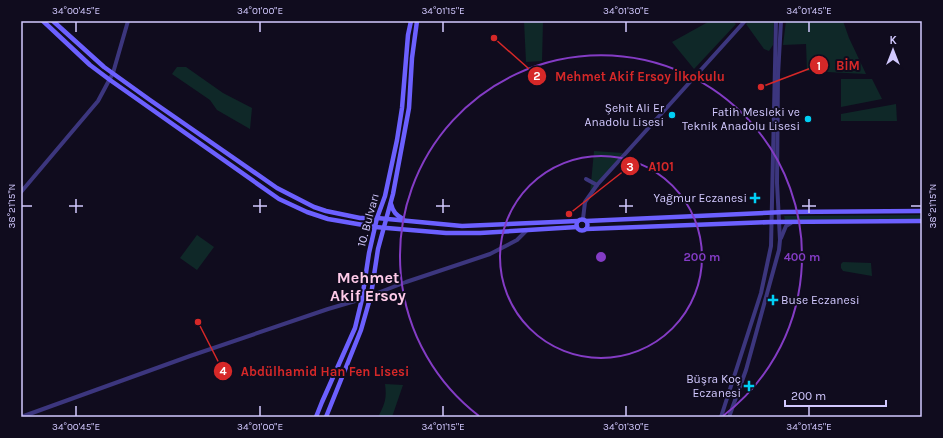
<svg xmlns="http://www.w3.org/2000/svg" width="943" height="438" font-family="Karla,sans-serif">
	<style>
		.green { fill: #0f2828 }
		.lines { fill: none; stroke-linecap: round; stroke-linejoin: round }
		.tertiary { stroke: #3c367e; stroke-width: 4 }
		.secondary { stroke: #6c60ff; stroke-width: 4.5 }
		.ticks { fill: none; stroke: #d2c9ff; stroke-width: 1.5 }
		.ring { fill: none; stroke: #843cc5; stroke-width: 2 }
		.poi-dot { fill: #00cff4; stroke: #100c1e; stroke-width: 1.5 }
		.labels { text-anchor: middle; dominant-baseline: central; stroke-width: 4; stroke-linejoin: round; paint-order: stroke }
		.poi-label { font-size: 12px; fill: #d2c9ff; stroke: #100c1e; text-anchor: end }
		.street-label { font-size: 12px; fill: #d2c9ff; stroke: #100c1e }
		.district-label { font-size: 16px; font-weight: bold; fill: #ffcbe9; stroke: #100c1e }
		.centre { fill: #843cc5; stroke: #100c1e; stroke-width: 2 }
		.ring-label { font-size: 12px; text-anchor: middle; font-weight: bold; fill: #843cc5; stroke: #100c1e; stroke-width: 4; stroke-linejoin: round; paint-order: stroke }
		.leader { fill: none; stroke: #d62828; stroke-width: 1.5 }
		.callout-dot { fill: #d62828; stroke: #100c1e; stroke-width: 1.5 }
		.mark-label { font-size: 12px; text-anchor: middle; font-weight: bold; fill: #fff }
		.callout-label { font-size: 13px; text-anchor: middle; font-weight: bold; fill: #d62828; stroke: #100c1e; stroke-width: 4; stroke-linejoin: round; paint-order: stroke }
		.neatline { fill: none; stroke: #d2c9ff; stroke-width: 1.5 }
		.ticks-label { font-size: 10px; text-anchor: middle; fill: #d2c9ff }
	</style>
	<rect width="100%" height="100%" fill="#100c1e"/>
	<g class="green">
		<polygon points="524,21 543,21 542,61 526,62"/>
		<polygon points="732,21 736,24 694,69 672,42 708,22"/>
		<polygon points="749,21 774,21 773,45 769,51 764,49 746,24"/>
		<polygon points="786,21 843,21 849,38 866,74 807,71 806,44 783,45"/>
		<polygon points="177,67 186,67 223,93 252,108 250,129 217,110 210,100 172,74"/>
		<polygon points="841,79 872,79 882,99 841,107"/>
		<polygon points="896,104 897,121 841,121 841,114"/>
		<polygon points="594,151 623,153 590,194"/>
		<polygon points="922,215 922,219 785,220 784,216"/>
		<polygon points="197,235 214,247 197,270 180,258"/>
		<polygon points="843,262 871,263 872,276 843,271 841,268 841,264"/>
		<path d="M385,384L403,385L392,417H378C385,404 387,398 385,384Z"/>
	</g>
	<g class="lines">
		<g class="tertiary">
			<polyline points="586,179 597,185"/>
			<polyline points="21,192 98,101 113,73 128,21"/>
			<polyline points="583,219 585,202 597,185 745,21"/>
			<polyline points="781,238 786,226 791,223"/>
			<polyline points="21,417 190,356 328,309 362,299 406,282 490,254 517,240 527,230"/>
			<polyline points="721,417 761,293 771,246 776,21"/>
			<polyline points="729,417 746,370 779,250 780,240 777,183 778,75 781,21"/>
		</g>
		<g class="secondary">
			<polyline points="43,21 90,65 110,80 279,199 307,212 328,219 375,227 446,233 480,233 577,227"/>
			<polyline points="53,21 104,67 150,100 277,188 314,207 326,211 360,218 377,218 462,226 578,221"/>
			<path d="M391,204C393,212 396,215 403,219"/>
			<circle cx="582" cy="225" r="5.5"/>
			<polyline points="586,221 784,212 922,211"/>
			<polyline points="586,229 772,222 922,221"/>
			<polyline points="316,417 322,402 355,328 362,299 369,253 377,218 385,196 397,140 402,108 408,35 411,21"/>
			<polyline points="326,417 361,330 371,295 378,249 393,194 409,108 412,58 417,21"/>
		</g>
	</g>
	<path class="ticks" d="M76,22V32M260,22V32M443,22V32M626,22V32M809,22V32M76,199V213M260,199V213M443,199V213M626,199V213M809,199V213M22,206H32M69,206H83M253,206H267M436,206H450M619,206H633M802,206H816M911,206H921M76,406V416M260,406V416M443,406V416M626,406V416M809,406V416"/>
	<g class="ring">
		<circle cx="601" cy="257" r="101"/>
		<path d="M479 416A201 201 0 1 1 723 416"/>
	</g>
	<g class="poi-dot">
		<circle cx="672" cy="115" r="4"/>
		<circle cx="808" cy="119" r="4"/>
		<path d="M753 192h4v4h4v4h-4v4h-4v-4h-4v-4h4z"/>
		<path d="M771 294h4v4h4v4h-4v4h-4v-4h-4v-4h4z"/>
		<path d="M747 380h4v4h4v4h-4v4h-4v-4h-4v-4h4z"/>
	</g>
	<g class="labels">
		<g class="poi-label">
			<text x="664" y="108">Şehit Ali Er<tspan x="664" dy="14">Anadolu Lisesi</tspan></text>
			<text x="800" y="112">Fatih Mesleki ve<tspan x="800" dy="14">Teknik Anadolu Lisesi</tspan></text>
			<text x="747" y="198">Yağmur Eczanesi</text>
			<text x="781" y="300" text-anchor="start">Buse Eczanesi</text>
			<text x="741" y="379">Büşra Koç<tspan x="741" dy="14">Eczanesi</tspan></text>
		</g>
		<g class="street-label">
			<text transform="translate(368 220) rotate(-75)">10. Bulvarı</text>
		</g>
		<g class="district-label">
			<text x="368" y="277">Mehmet<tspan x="368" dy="18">Akif Ersoy</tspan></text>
		</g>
	</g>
	<circle cx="601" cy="257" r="6" class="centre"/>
	<g class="ring-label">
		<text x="702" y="261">200 m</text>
		<text x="802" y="261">400 m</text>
	</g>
	<path class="leader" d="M761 87L819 65M494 38L537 76M569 214L630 166M198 322L223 371"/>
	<g class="callout-dot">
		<circle cx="761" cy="87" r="4"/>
		<circle cx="494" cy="38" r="4"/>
		<circle cx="569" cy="214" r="4"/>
		<circle cx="198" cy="322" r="4"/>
		<circle cx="819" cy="65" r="10"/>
		<circle cx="537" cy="76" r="10"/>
		<circle cx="630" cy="166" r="10"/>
		<circle cx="223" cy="371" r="10"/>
	</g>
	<g class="mark-label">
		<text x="819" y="70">1</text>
		<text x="537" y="80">2</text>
		<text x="630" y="171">3</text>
		<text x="223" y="375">4</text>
	</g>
	<g class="callout-label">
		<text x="848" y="70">BİM</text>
		<text x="640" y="81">Mehmet Akif Ersoy İlkokulu</text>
		<text x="661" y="171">A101</text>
		<text x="325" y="376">Abdülhamid Han Fen Lisesi</text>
	</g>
	<rect width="943" height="438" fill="none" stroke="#100c1e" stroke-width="44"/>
	<g transform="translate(893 50)" stroke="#100c1e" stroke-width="3" paint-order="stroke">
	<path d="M0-3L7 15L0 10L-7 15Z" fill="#d2c9ff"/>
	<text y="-6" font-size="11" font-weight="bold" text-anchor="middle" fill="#d2c9ff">K</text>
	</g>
	<path d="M785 400v6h101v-6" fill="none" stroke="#d2c9ff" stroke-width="2"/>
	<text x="791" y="400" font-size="12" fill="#d2c9ff" stroke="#100c1e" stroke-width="3" paint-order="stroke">200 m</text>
	<rect x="22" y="22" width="899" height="394" class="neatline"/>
	<g class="ticks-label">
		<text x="76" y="14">34°00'45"E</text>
		<text x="260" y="14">34°01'00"E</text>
		<text x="443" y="14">34°01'15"E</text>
		<text x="626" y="14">34°01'30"E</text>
		<text x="809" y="14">34°01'45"E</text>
		<text transform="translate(11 206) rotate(-90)" y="4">38°21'15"N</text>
		<text transform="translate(932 206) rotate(-90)" y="4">38°21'15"N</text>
		<text x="76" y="430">34°00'45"E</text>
		<text x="260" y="430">34°01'00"E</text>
		<text x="443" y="430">34°01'15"E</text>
		<text x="626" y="430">34°01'30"E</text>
		<text x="809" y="430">34°01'45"E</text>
	</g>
</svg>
